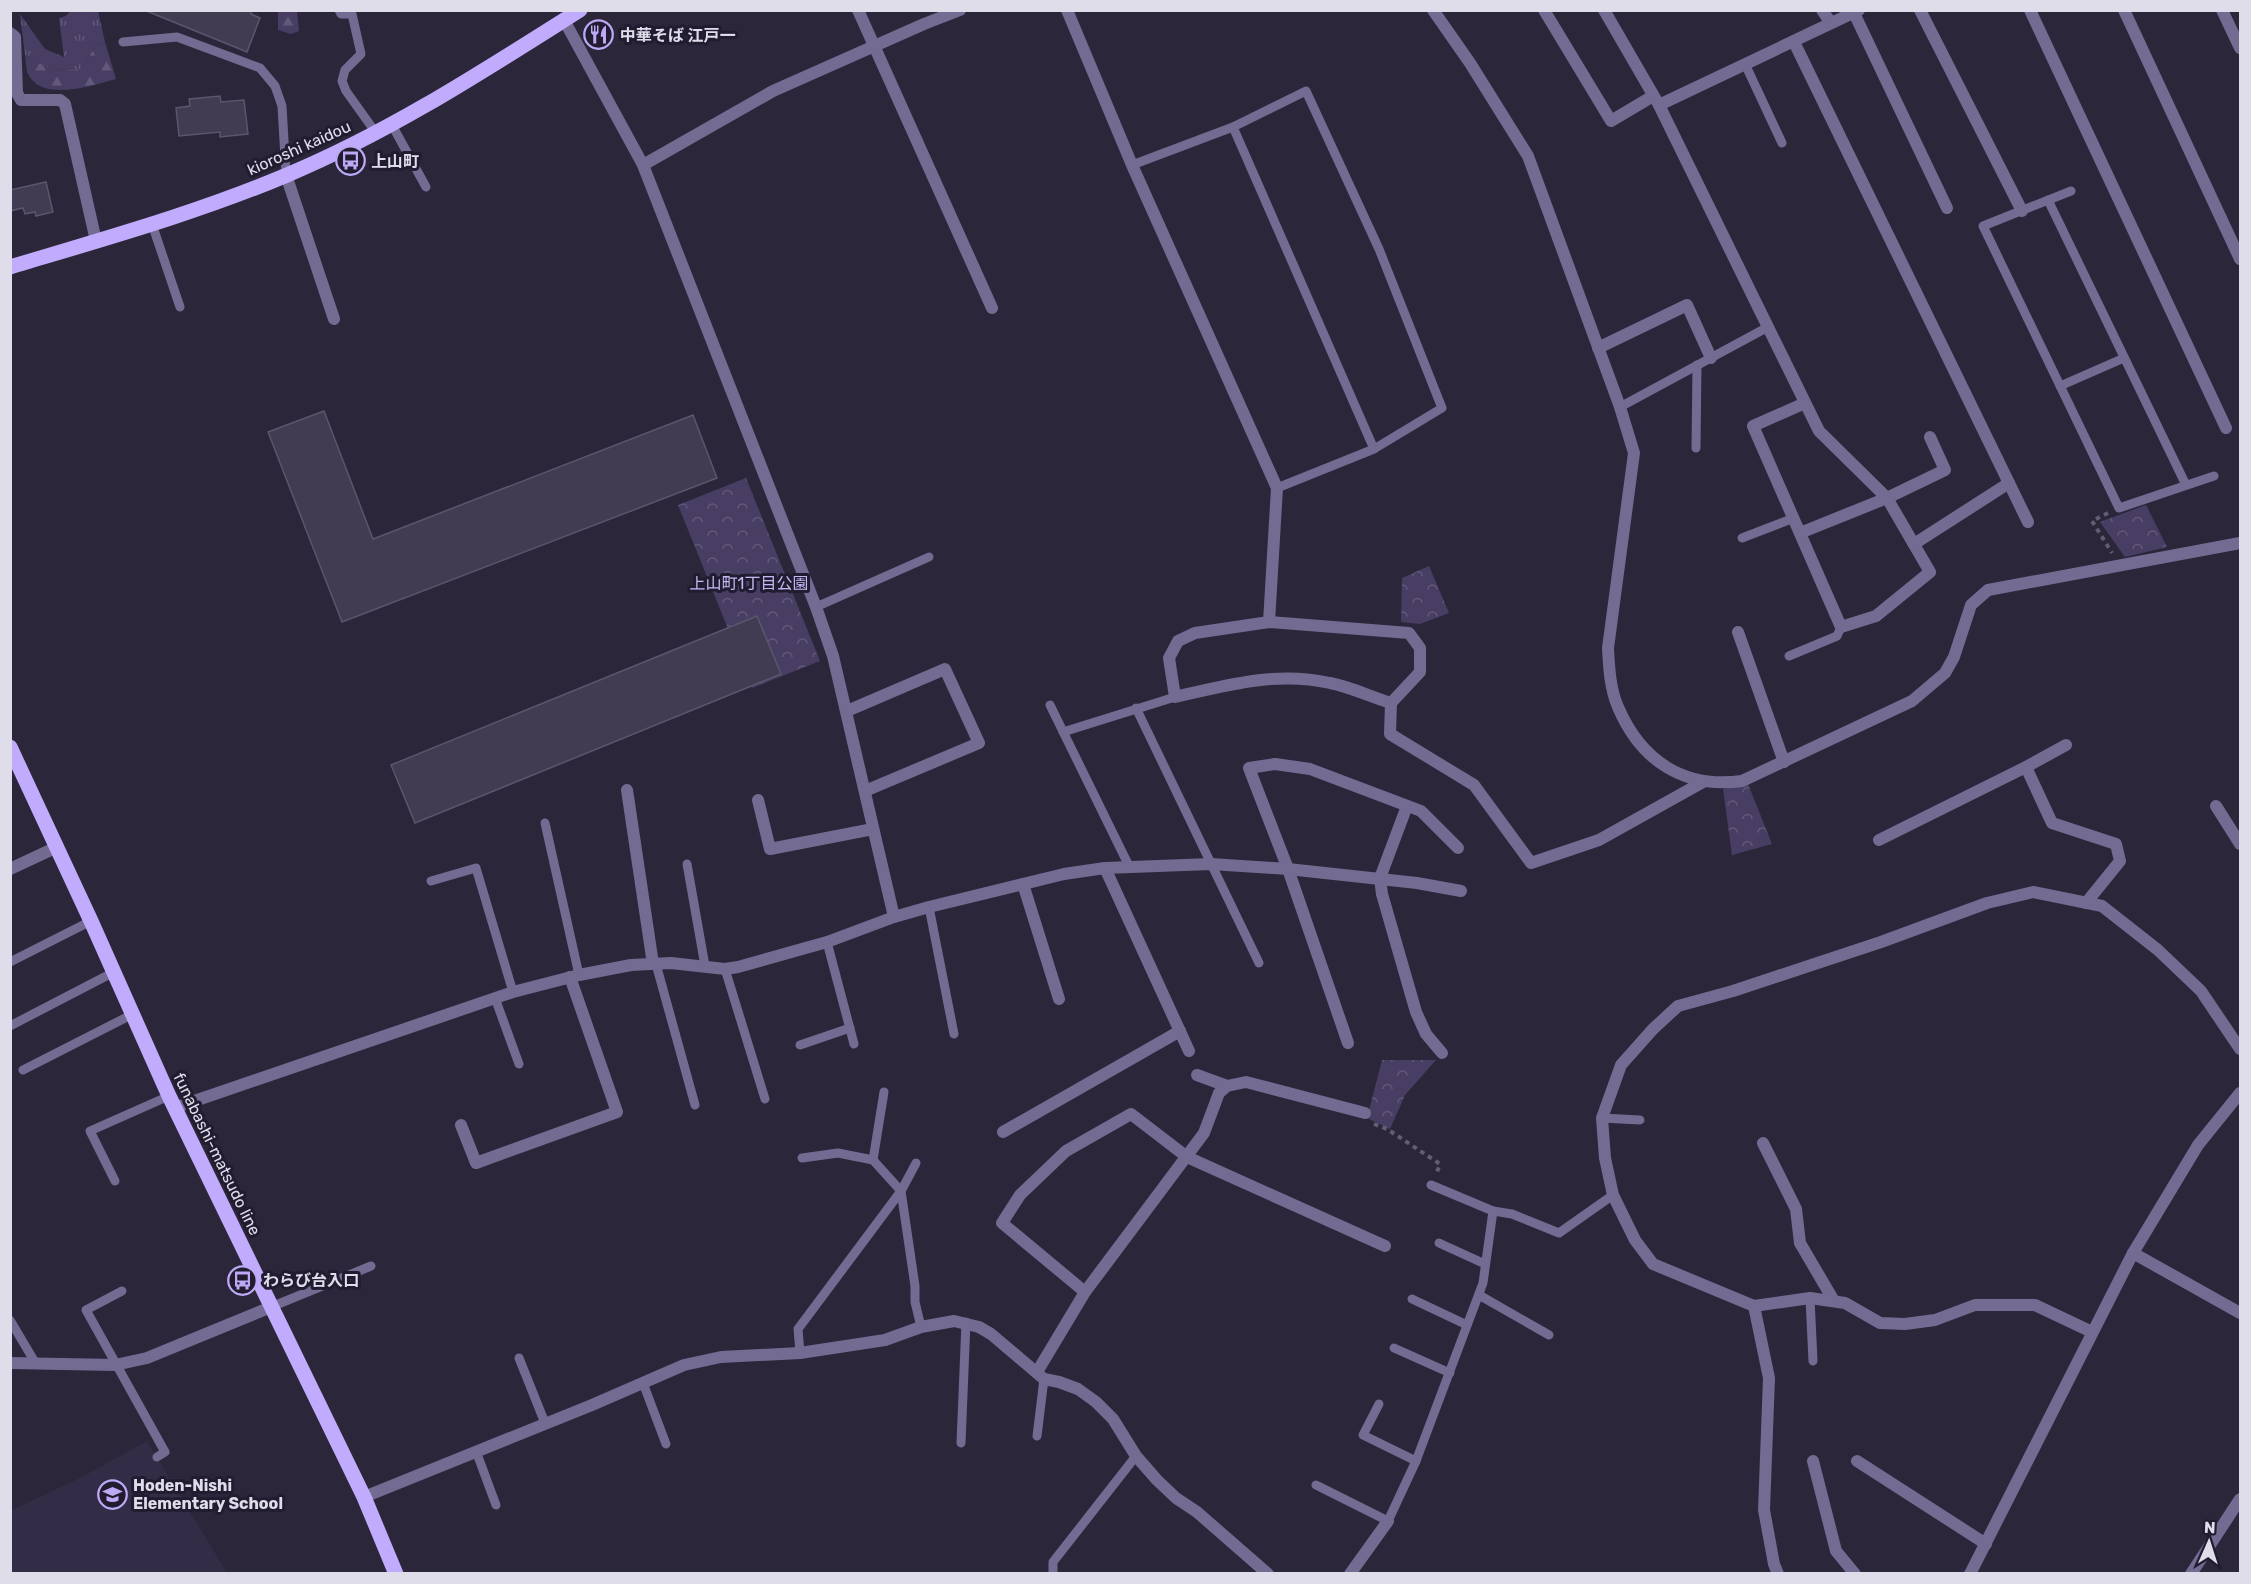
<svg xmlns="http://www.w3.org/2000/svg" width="2251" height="1584" font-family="Rubik,'Noto Sans JP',sans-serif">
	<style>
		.built { fill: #332c47 }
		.grass { fill: url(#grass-tufts) }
		.forest { fill: url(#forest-firs) }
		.park { fill: url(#park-crowns) }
		.building { fill: #423c53; stroke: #5b556d; stroke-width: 1.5 }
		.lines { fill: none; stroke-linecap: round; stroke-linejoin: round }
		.path { stroke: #625d70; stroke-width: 4; stroke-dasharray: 4.5 4.5; stroke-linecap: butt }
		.lane { stroke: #746b92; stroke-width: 9 }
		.street { stroke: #746b92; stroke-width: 12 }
		.primary { stroke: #c0abfc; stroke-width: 15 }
		.labels { text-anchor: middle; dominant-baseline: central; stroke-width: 6; stroke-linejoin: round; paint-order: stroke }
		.poi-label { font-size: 16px; font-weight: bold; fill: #e0ddeb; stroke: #211c30; text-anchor: start }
		.street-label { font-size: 16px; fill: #e0ddeb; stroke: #211c30 }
		.park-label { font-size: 16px; fill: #c6b8f4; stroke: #211c30 }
	</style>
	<defs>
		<pattern id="grass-tufts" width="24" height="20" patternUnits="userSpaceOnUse" patternTransform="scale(1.5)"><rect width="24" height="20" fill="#483e64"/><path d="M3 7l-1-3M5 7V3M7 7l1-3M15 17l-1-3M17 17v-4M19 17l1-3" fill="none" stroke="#62597a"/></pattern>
		<pattern id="forest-firs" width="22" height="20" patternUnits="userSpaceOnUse" patternTransform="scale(1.5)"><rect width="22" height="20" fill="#483e64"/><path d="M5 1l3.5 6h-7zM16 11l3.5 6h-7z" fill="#62597a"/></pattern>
		<pattern id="park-crowns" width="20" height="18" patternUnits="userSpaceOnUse" patternTransform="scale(1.5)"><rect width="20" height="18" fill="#483e64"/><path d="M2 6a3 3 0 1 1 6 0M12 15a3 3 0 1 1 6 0" fill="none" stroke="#62597a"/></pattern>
	</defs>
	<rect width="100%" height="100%" fill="#2b263a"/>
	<polygon class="built" points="147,1441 227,1573 11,1573 10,1511 82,1477"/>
	<path class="grass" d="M70,11H98L105,42L97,44L81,69C56,72 47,69 25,55L20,14L45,49L64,57L59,18L66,16Z"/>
	<g class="forest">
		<polygon points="278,11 297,11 299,31 291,34 278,30"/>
		<path d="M105,42L116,79C94,85 42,103 28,74C26,69 26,61 25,55C47,69 56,72 81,69L97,44Z"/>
	</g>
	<g class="park">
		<polygon points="746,478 820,661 752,688 678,505"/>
		<polygon points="2146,505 2167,547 2125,557 2100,522"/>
		<polygon points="1429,566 1449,613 1420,624 1401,622 1402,578"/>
		<polygon points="1748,784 1772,844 1732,855 1723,789"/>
		<polygon points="1382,1060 1436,1060 1405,1095 1390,1129 1367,1118"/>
	</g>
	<g class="building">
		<polygon points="144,10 252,10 251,14 260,18 247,52"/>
		<polygon points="220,96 221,102 244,100 248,134 220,137 220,132 179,136 176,108 190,106 189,99"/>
		<polygon points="46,182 53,212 36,216 35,212 25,214 23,208 10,211 10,190"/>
		<polygon points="324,411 373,539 693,415 717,478 342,622 268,432"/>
		<polygon points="757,616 781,674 415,823 391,765"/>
	</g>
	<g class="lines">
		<g class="path">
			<polyline points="2108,513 2092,521 2112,553"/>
			<polyline points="1374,1124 1387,1129 1440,1164 1437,1172"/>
		</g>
		<g class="lane">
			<polyline points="339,10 341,14 352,14 361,54 345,70 342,81 346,91 376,133"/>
			<polyline points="123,42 177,37 260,68 275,86 282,106 286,175"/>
			<polyline points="1746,66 1782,143"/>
			<polyline points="392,125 426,187"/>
			<polyline points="1233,127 1374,449"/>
			<polyline points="1132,165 1233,127 1306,91 1379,249 1442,408 1374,449 1277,488"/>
			<polyline points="2071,191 1983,226 2119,508 2214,476"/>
			<polyline points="2048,200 2186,485"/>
			<polyline points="152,224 180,307"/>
			<polyline points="2060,386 2124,358"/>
			<polyline points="1620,407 1768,327"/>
			<polyline points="1696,448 1697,365"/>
			<polyline points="1742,538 1794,518"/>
			<polyline points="816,607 929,557"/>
			<polyline points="1789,656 1837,636 1841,627"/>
			<polyline points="1050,705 1129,866"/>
			<polyline points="1136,708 1259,963"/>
			<polyline points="1063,732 1175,697"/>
			<polyline points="545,823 579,975"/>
			<polyline points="687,864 705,966"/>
			<polyline points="431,881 476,868 513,992"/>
			<polyline points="929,907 954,1034"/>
			<polyline points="827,942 854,1044"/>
			<polyline points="10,962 91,921"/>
			<polyline points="656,964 695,1105"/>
			<polyline points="725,969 765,1099"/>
			<polyline points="495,998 519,1064"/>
			<polyline points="10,1026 114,972"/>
			<polyline points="800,1045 850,1028"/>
			<polyline points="23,1070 133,1014"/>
			<polyline points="1602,1118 1640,1120"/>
			<polyline points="802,1158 838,1153 873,1160 901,1191 915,1286 915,1302 921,1327"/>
			<polyline points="873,1160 884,1092"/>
			<polyline points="115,1181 90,1131 169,1096"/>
			<polyline points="1431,1185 1493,1211 1512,1214 1559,1233 1613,1195"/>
			<polyline points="1439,1243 1485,1264"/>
			<polyline points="122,1291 86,1310 165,1452 157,1457"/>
			<polyline points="1479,1295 1549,1335"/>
			<polyline points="1810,1298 1813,1361"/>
			<polyline points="1412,1299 1467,1325"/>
			<polyline points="271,1307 371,1266"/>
			<polyline points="10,1320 36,1364"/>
			<polyline points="1394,1348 1450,1373"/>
			<polyline points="800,1353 798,1329 901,1191 916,1163"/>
			<polyline points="519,1358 545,1423"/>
			<polyline points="643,1383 666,1444"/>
			<polyline points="1379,1404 1363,1435 1416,1461"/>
			<polyline points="1037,1436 1044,1379"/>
			<polyline points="961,1443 966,1322"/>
			<polyline points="476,1451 496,1505"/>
			<polyline points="1316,1485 1388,1521 1416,1461 1483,1283 1493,1211"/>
			<polyline points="1053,1574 1053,1562 1136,1456"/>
		</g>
		<g class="street">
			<polyline points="858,10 992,308"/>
			<polyline points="1067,10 1132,165 1277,488 1269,622"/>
			<path d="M1433,10L1470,63L1528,156L1620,407L1634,453L1608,648C1609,667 1610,689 1618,707C1641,761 1684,789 1742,781L1912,701L1945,673L1954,657L1971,605L1988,590L2240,543"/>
			<polyline points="1544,10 1611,121 1653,96"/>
			<polyline points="1604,10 1659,105 1819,431 1887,498 1930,572 1876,616 1841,627 1753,426 1805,403"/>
			<polyline points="1822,10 1831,23"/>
			<polyline points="1920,10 2022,211"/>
			<polyline points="2030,10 2226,428"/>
			<polyline points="2124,10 2240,259"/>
			<polyline points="2222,10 2240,48"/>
			<polyline points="1854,13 1947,208"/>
			<polyline points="564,20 643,165 816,607 833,656 894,917"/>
			<polyline points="10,33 15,37 17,93 21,100 60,100 65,104 96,241"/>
			<polyline points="1794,42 2028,522"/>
			<polyline points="1659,105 1859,10"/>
			<polyline points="643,165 773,91 924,24 960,10"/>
			<polyline points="286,175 334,319"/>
			<polyline points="1598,348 1687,305 1711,358"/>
			<polyline points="1800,533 1887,498 1945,470 1930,437"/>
			<polyline points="1914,544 2009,483"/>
			<path d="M1269,622L1409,633L1420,648V672L1391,703C1371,697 1351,687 1330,683C1277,671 1227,685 1175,697L1169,658L1178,641L1195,633Z"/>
			<polyline points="1738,632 1784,762"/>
			<polyline points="1391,703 1390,734 1474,785 1531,863 1599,840 1703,782"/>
			<polyline points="847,711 945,669 979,743 865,791"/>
			<polyline points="2026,767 2066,745"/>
			<polyline points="627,790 653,964"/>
			<polyline points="758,800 770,849 873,829"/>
			<polyline points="1407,806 1380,878 1382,894 1416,1012 1426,1034 1442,1053"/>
			<polyline points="2216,806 2240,844"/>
			<polyline points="1879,840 2026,767 2052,823 2116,844 2120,861 2086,903"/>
			<polyline points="1105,868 1189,1051"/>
			<polyline points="10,869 57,847"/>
			<polyline points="1023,884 1059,999"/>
			<polyline points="1348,1043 1288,869 1249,768 1275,764 1310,769 1421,811 1458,848"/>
			<polyline points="1197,1075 1227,1086"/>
			<polyline points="174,1108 513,992 579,975 631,965 671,963 725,969 738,967 827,942 894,917 929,907 1064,874 1105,868 1211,864 1288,869 1417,883 1461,891"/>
			<polyline points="461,1125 476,1163 617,1112 570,977"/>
			<polyline points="1003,1132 1180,1031"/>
			<polyline points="1763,1143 1796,1209 1800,1243 1834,1301"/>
			<polyline points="2133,1253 2240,1313"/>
			<polyline points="1085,1292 1002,1223 1020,1195 1066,1151 1131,1114 1187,1157 1385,1246"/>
			<polyline points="1754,1306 1769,1378 1764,1510 1774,1564 1778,1574"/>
			<polyline points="2092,1332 2035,1305 1975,1305 1935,1320 1905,1324 1880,1323 1845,1303 1810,1298 1754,1306 1653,1264 1635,1240 1613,1195 1605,1158 1602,1118 1621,1065 1653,1029 1678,1006 1733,991 1881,942 1987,903 2033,892 2102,906 2158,950 2201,991 2240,1049"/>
			<polyline points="10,1363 115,1365 147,1358 271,1307"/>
			<polyline points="1037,1372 1085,1292 1204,1133 1219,1093 1227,1086 1246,1082 1365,1113"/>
			<polyline points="1813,1461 1836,1551 1855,1574"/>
			<polyline points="1857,1461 1986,1544"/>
			<polyline points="364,1497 592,1405 684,1365 721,1357 800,1353 885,1340 921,1327 954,1321 979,1327 991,1334 1044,1379 1059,1382 1078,1389 1096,1402 1113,1419 1136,1456 1157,1480 1176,1498 1197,1512 1268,1574"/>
			<polyline points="1350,1574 1388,1521"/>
			<polyline points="1970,1574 2133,1253 2198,1145 2240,1093"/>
			<polyline points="2191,1574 2240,1499"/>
		</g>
		<g class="primary">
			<path d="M10,267C103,239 197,213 287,175C390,132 485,70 580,10"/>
			<polyline points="10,747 91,921 169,1096 364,1497 396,1574"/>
		</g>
	</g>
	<defs>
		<symbol id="restaurant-ring" viewBox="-11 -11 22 22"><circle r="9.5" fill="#211c30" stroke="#bda9f5" stroke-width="1.5"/><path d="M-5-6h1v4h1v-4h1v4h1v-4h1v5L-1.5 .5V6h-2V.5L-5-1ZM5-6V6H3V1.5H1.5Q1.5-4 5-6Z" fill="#bda9f5"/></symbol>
		<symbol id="bus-ring" viewBox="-11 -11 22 22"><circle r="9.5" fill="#211c30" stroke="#bda9f5" stroke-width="1.5"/><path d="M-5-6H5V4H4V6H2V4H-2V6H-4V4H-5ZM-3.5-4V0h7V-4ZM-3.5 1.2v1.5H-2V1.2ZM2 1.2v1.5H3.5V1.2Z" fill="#bda9f5"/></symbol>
		<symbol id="school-ring" viewBox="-11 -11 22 22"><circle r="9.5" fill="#211c30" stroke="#bda9f5" stroke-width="1.5"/><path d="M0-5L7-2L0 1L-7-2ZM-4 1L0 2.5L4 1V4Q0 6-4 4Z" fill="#bda9f5"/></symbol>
	</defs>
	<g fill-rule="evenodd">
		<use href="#restaurant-ring" x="582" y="18" width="33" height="33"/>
		<use href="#bus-ring" x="334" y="144" width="33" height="33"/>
		<use href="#bus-ring" x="226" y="1264" width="33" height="33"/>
		<use href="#school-ring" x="96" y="1478" width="33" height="33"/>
	</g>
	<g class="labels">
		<g class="poi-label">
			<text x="620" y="35">中華そば 江戸一</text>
			<text x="371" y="161">上山町</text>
			<text x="263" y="1280">わらび台入口</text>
			<text x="133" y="1485">Hoden-Nishi<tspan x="133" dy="18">Elementary School</tspan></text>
		</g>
		<g class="street-label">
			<text transform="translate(299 148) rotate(-24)">kioroshi kaidou</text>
			<text transform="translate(217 1154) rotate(64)">funabashi-matsudo line</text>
		</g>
		<g class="park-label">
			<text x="749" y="583">上山町1丁目公園</text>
		</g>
	</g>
	<rect width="2251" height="1584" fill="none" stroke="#e0ddeb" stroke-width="24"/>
	<g transform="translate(2209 1542) rotate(3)" stroke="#211c30" stroke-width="4.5" paint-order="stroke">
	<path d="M0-4.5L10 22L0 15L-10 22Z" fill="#e0ddeb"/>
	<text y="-9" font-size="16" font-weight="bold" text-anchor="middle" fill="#e0ddeb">N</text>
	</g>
</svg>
